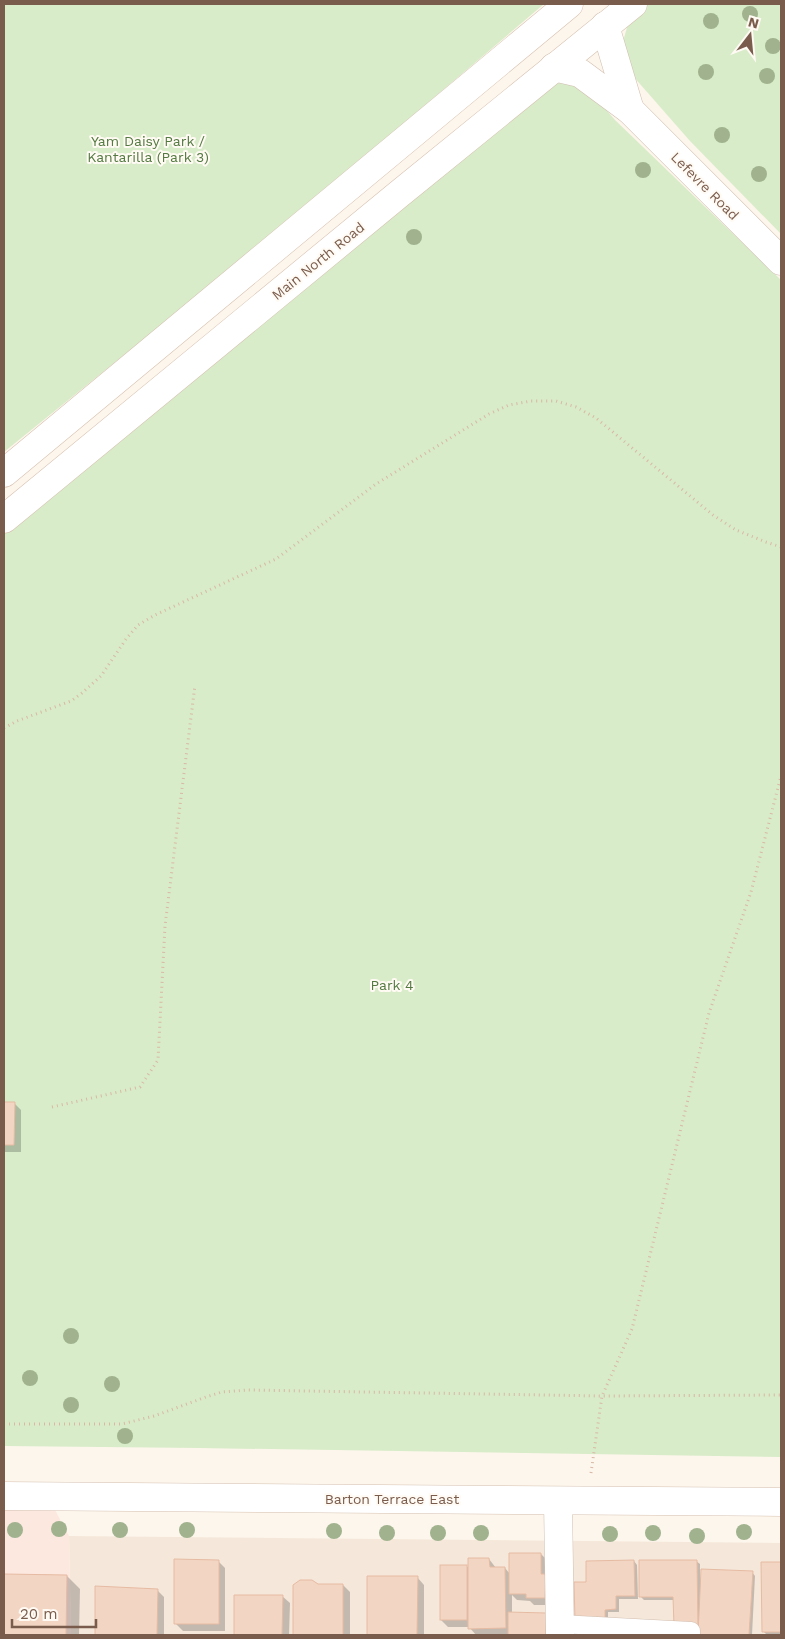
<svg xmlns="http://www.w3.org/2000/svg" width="785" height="1639" font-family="'Work Sans',sans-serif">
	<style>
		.residential { fill: #f5e8da }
		.commercial { fill: #fde8e0 }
		.green { fill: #d8ecc9 }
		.shadow { fill: #0003 }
		.building { fill: #f3d5c3; stroke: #e6bba3 }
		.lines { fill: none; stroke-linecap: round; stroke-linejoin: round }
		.lane-casing { stroke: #d1beb0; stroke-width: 19 }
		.street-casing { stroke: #d1beb0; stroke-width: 29 }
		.secondary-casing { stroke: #d6c0b0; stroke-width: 29 }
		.path { stroke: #d9b8a5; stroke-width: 3; stroke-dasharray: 1 4; stroke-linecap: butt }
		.lane { stroke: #fff; stroke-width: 18 }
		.street { stroke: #fff; stroke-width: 28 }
		.secondary { stroke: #fff; stroke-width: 28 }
		.tree { fill: #a0b28e }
		.labels { text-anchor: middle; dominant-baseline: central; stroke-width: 4; stroke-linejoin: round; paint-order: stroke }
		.park-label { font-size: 14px; fill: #537a41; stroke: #fffaf3 }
		.street-label { font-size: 14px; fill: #7a5c4d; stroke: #fffaf3 }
	</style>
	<rect width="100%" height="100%" fill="#fdf6ec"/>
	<polygon class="residential" points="69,1536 781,1543 781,1635 71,1635"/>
	<polygon class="commercial" points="4,1496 48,1497 69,1536 71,1635 4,1635"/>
	<g class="green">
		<polygon points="4,4 544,4 270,237 4,452"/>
		<polygon points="647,4 781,4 781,234 690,141 633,76 623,50 624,38 628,24 636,12"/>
		<polygon points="560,76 578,77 615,120 781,280 781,1457 199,1448 4,1446 4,525"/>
	</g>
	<g class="shadow">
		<polygon points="4,1103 14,1103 21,1110 21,1152 4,1152"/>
		<polygon points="541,1554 548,1561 552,1605 534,1605 530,1601 517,1600 512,1595 512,1614 546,1614 553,1635 476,1635 469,1627 448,1627 441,1620 441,1566 469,1567 489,1559 496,1568 505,1568 510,1574"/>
		<polygon points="218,1561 225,1568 225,1631 183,1631 176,1624"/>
		<polygon points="634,1561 637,1565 638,1599 619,1599 619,1612 608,1612 608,1623 575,1584 588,1583"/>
		<polygon points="696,1561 700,1564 700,1580 752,1572 755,1576 752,1635 699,1635 675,1600 644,1600 641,1597"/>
		<polygon points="762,1563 781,1563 781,1635 767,1635 763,1631"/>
		<polygon points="4,1575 67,1576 80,1589 79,1635 4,1635"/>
		<polygon points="368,1577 417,1577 424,1585 424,1635 368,1635"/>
		<polygon points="343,1585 350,1592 350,1635 294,1635 294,1586"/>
		<polygon points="96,1587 157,1590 164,1597 164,1635 96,1635"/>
		<polygon points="236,1596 282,1596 290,1603 289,1635 235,1635"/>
		<polygon points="574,1633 638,1635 574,1635"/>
	</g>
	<g class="building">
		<polygon points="4,1102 15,1102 14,1145 4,1145"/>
		<polygon points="509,1553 541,1553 541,1574 546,1574 545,1598 526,1598 526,1594 509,1594"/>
		<polygon points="468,1558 489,1558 490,1567 505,1567 506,1628 468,1629"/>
		<polygon points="174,1559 219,1560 219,1624 174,1624"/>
		<polygon points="634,1560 635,1596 616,1596 616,1609 605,1610 605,1620 575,1620 574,1582 586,1582 586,1561"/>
		<polygon points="639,1560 697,1560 698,1626 674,1626 673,1597 639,1597"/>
		<polygon points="761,1562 781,1562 781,1632 762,1632"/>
		<rect x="440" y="1565" width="27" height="55"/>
		<polygon points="701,1569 753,1571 749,1635 698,1635"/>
		<polygon points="4,1574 67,1575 66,1635 4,1635"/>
		<polygon points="367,1576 418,1576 417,1635 367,1635"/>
		<polygon points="300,1580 312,1580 318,1584 343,1584 343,1635 293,1635 293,1585"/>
		<polygon points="95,1586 158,1589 157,1635 95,1635"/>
		<polygon points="234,1595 283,1595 282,1635 234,1635"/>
		<polygon points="508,1612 546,1613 546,1635 508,1635"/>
	</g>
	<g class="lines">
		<defs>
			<polyline id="lane" points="560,1624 691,1631 691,1635"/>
			<g id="street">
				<polyline points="605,26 630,110"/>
				<polyline points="554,67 580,73 630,110 781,261"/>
				<polyline points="558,1501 560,1635"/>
			</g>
			<g id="secondary">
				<polyline points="4,473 569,4"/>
				<polyline points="4,519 399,194 633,4"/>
				<polyline points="4,1496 781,1502"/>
			</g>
		</defs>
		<use href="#lane" class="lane-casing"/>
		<use href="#street" class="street-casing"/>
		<use href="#secondary" class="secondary-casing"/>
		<g class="path">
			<polyline points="4,728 17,721 71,701 82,693 101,676 126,639 138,625 155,615 276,559 376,484 489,414 509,405 531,401 556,401 576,407 596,418 713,515 736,530 766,542 781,547"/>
			<polyline points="52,1107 140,1087 158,1060 165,926 195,685"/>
			<polyline points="4,1424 122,1424 154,1416 206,1397 222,1392 248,1390 602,1396 781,1395"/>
			<polyline points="591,1473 602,1396 632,1329 709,1013 751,892 781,776"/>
		</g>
		<use href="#lane" class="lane"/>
		<use href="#street" class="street"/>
		<use href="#secondary" class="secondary"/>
	</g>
	<g class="tree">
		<circle cx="750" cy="14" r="8"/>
		<circle cx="711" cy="21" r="8"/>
		<circle cx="773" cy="46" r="8"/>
		<circle cx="706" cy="72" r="8"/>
		<circle cx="767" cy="76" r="8"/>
		<circle cx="722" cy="135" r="8"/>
		<circle cx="643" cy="170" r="8"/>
		<circle cx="759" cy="174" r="8"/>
		<circle cx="414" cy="237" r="8"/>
		<circle cx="71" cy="1336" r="8"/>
		<circle cx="30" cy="1378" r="8"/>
		<circle cx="112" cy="1384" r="8"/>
		<circle cx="71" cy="1405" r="8"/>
		<circle cx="125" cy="1436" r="8"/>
		<circle cx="59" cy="1529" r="8"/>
		<circle cx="15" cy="1530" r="8"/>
		<circle cx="120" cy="1530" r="8"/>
		<circle cx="187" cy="1530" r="8"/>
		<circle cx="334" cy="1531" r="8"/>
		<circle cx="744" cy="1532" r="8"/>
		<circle cx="387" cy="1533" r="8"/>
		<circle cx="438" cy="1533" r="8"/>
		<circle cx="481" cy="1533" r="8"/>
		<circle cx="653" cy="1533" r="8"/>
		<circle cx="610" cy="1534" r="8"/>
		<circle cx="697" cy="1536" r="8"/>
	</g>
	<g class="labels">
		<g class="park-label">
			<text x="148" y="141">Yam Daisy Park /<tspan x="148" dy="16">Kantarilla (Park 3)</tspan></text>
			<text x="392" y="985">Park 4</text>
		</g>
		<g class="street-label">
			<text transform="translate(705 186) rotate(45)">Lefevre Road</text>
			<text transform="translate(318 261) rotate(-39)">Main North Road</text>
			<text x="392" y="1499">Barton Terrace East</text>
		</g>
	</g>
	<rect width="785" height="1639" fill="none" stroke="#7a5c4d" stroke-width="10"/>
	<g transform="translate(750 35) rotate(16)" stroke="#fffaf3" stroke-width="4" paint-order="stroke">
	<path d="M0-4L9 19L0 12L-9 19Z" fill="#7a5c4d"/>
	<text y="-8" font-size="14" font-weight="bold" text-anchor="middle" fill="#7a5c4d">N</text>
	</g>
	<path d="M12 1619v8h84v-8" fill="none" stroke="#7a5c4d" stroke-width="2.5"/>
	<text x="20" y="1619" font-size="15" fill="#7a5c4d" stroke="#fffaf3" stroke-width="4" paint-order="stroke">20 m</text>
</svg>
